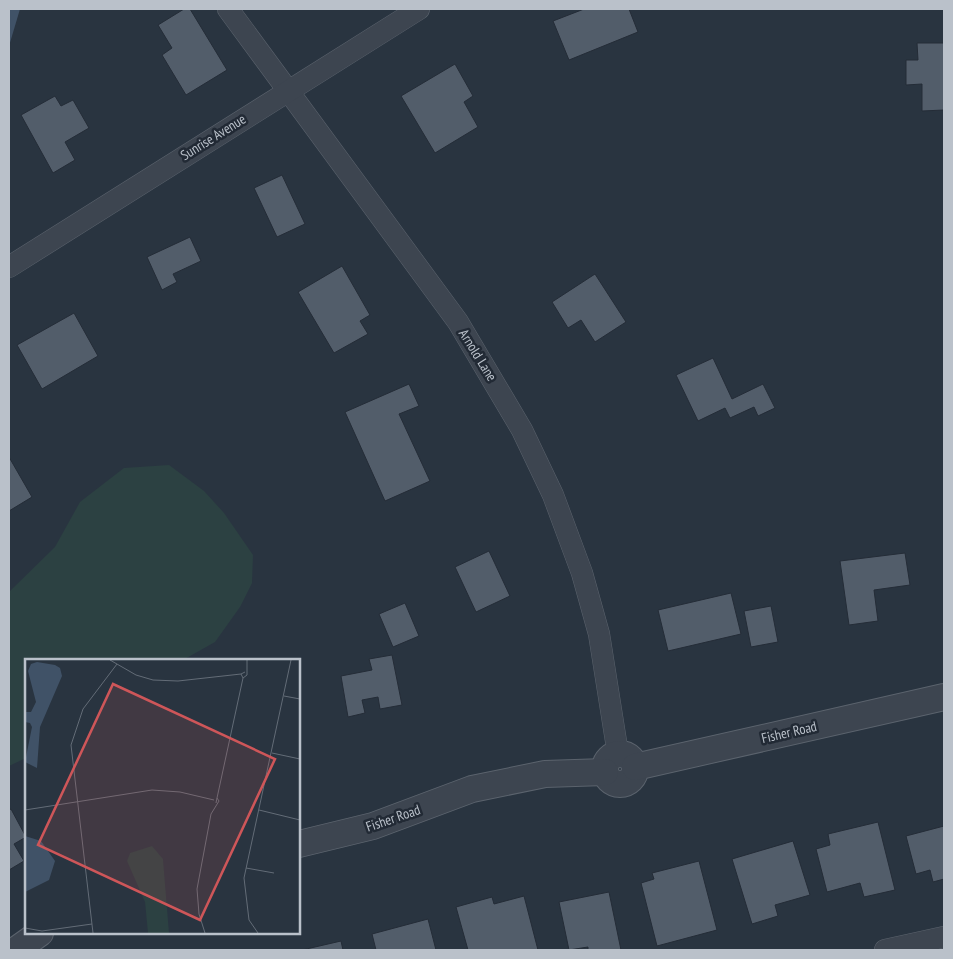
<svg xmlns="http://www.w3.org/2000/svg" width="953" height="959" font-family="'PT Sans Narrow',sans-serif">
	<style>
		.green { fill: #2c4142 }
		.water { fill: #405267 }
		.building { fill: #525d6a; stroke: #242c37 }
		.lines { fill: none; stroke-linecap: round; stroke-linejoin: round }
		.minor-casing { stroke: #5b636d; stroke-width: 22 }
		.tertiary-casing { stroke: #5b636d; stroke-width: 28 }
		.minor { stroke: #3d4550; stroke-width: 21 }
		.tertiary { stroke: #3d4550; stroke-width: 26 }
		.labels { text-anchor: middle; dominant-baseline: central; stroke-width: 5; stroke-linejoin: round; paint-order: stroke }
		.street-label { font-size: 14px; fill: #bac1ca; stroke: #222a35 }
		.inset-road { fill: none; stroke: #636c77; stroke-width: 1 }
		.view { fill: #ce5659; fill-opacity: 0.15; stroke: #ce5659; stroke-width: 2.5 }
		.inset-edge { fill: none; stroke: #bac1ca; stroke-width: 2.5 }
	</style>
	<rect width="100%" height="100%" fill="#293440"/>
	<polygon class="green" points="169,465 204,491 224,513 253,555 252,583 240,607 215,642 183,660 26,660 26,758 9,766 9,592 55,547 80,502 124,468"/>
	<polygon class="water" points="9,9 20,9 9,46"/>
	<g class="building">
		<polygon points="184,9 190,9 227,70 186,95 162,55 172,48 158,25"/>
		<polygon points="584,9 629,9 638,32 569,60 553,21"/>
		<polygon points="917,43 944,43 944,110 922,111 922,84 906,85 906,60 918,60"/>
		<polygon points="455,64 473,96 464,102 478,127 435,153 401,96"/>
		<polygon points="55,96 61,106 73,100 89,128 65,142 75,160 53,173 21,115"/>
		<polygon points="282,175 305,224 277,237 254,188"/>
		<polygon points="190,237 201,261 173,274 177,282 162,290 147,257"/>
		<polygon points="342,266 370,315 360,321 368,334 334,353 298,292"/>
		<polygon points="595,274 626,322 595,342 581,320 568,328 552,302"/>
		<polygon points="74,313 98,356 42,389 17,345"/>
		<polygon points="713,358 732,399 763,384 775,408 758,416 754,407 730,418 725,408 698,421 676,375"/>
		<polygon points="409,384 419,406 399,414 430,481 385,501 345,412"/>
		<polygon points="9,457 32,497 9,511"/>
		<polygon points="489,551 510,596 476,612 455,567"/>
		<polygon points="905,553 910,585 874,590 878,621 849,625 840,561"/>
		<polygon points="731,593 741,634 668,651 658,610"/>
		<polygon points="405,603 419,636 393,647 379,614"/>
		<polygon points="771,606 778,642 751,647 744,611"/>
		<polygon points="392,655 402,705 380,709 378,697 362,700 365,713 348,717 341,676 372,670 369,659"/>
		<polygon points="11,809 26,837 14,844 24,861 9,870 9,810"/>
		<polygon points="878,822 895,890 864,897 860,883 827,892 816,849 830,845 828,834"/>
		<polygon points="944,826 944,879 933,882 930,870 916,874 906,836"/>
		<polygon points="793,841 810,895 775,905 778,916 752,924 732,859"/>
		<polygon points="699,861 717,930 657,946 641,883 654,879 652,873"/>
		<polygon points="609,892 621,950 588,950 588,947 569,950 559,902"/>
		<polygon points="524,896 538,950 468,950 456,907 492,897 494,904"/>
		<polygon points="428,919 436,950 376,950 372,934"/>
		<polygon points="341,941 343,950 302,950"/>
	</g>
	<g class="lines">
		<defs>
			<g id="minor">
				<polyline points="228,9 458,322 522,430 553,495 582,573 599,634 618,754"/>
				<polyline points="9,267 419,9"/>
				<polyline points="885,950 944,937"/>
			</g>
			<g id="tertiary">
				<circle cx="620" cy="769" r="15"/>
				<polyline points="635,767 944,697"/>
				<polyline points="299,844 373,826 472,789 545,774 605,772"/>
				<polyline points="16,950 40,933"/>
			</g>
		</defs>
		<use href="#minor" class="minor-casing"/>
		<use href="#tertiary" class="tertiary-casing"/>
		<use href="#minor" class="minor"/>
		<use href="#tertiary" class="tertiary"/>
	</g>
	<g class="labels">
		<g class="street-label">
			<text transform="translate(213 137) rotate(-32)">Sunrise Avenue</text>
			<text transform="translate(478 355) rotate(58)">Arnold Lane</text>
			<text transform="translate(789 732) rotate(-13)">Fisher Road</text>
			<text transform="translate(393 818) rotate(-19)">Fisher Road</text>
		</g>
	</g>
	<g transform="translate(25 659)">
		<rect width="275" height="275" fill="#293440"/>
		<path d="M127,187L138,200L144,274H123L120,243L102,202L105,194Z" fill="#2c4142"/>
		<path d="M12,3L30,6L35,9L37,17L15,68L12,109L0,103L7,68L5,64L0,63V53H6L11,43L3,12L6,5ZM0,177L16,182L30,202L24,221L0,233Z" fill="#405267"/>
		<path class="inset-road" d="M85,1L111,16L128,21L153,22L216,15M220,13L216,15L218,19L222,16V1M259,37L275,40M247,94L275,100M192,139L218,19M0,151L127,131L155,133L189,141M234,151L275,161M221,209L249,214M0,269L17,272L67,265M68,274L46,86L58,50L92,5M180,274L174,255L172,230L186,155L194,142L192,139L191,144M233,274L224,261L219,219L266,1"/>
		<path class="view" d="M88,25L250,100L175,261L13,186Z"/>
		<rect width="275" height="275" class="inset-edge"/>
	</g>
	<rect width="953" height="959" fill="none" stroke="#bac1ca" stroke-width="20"/>
</svg>
